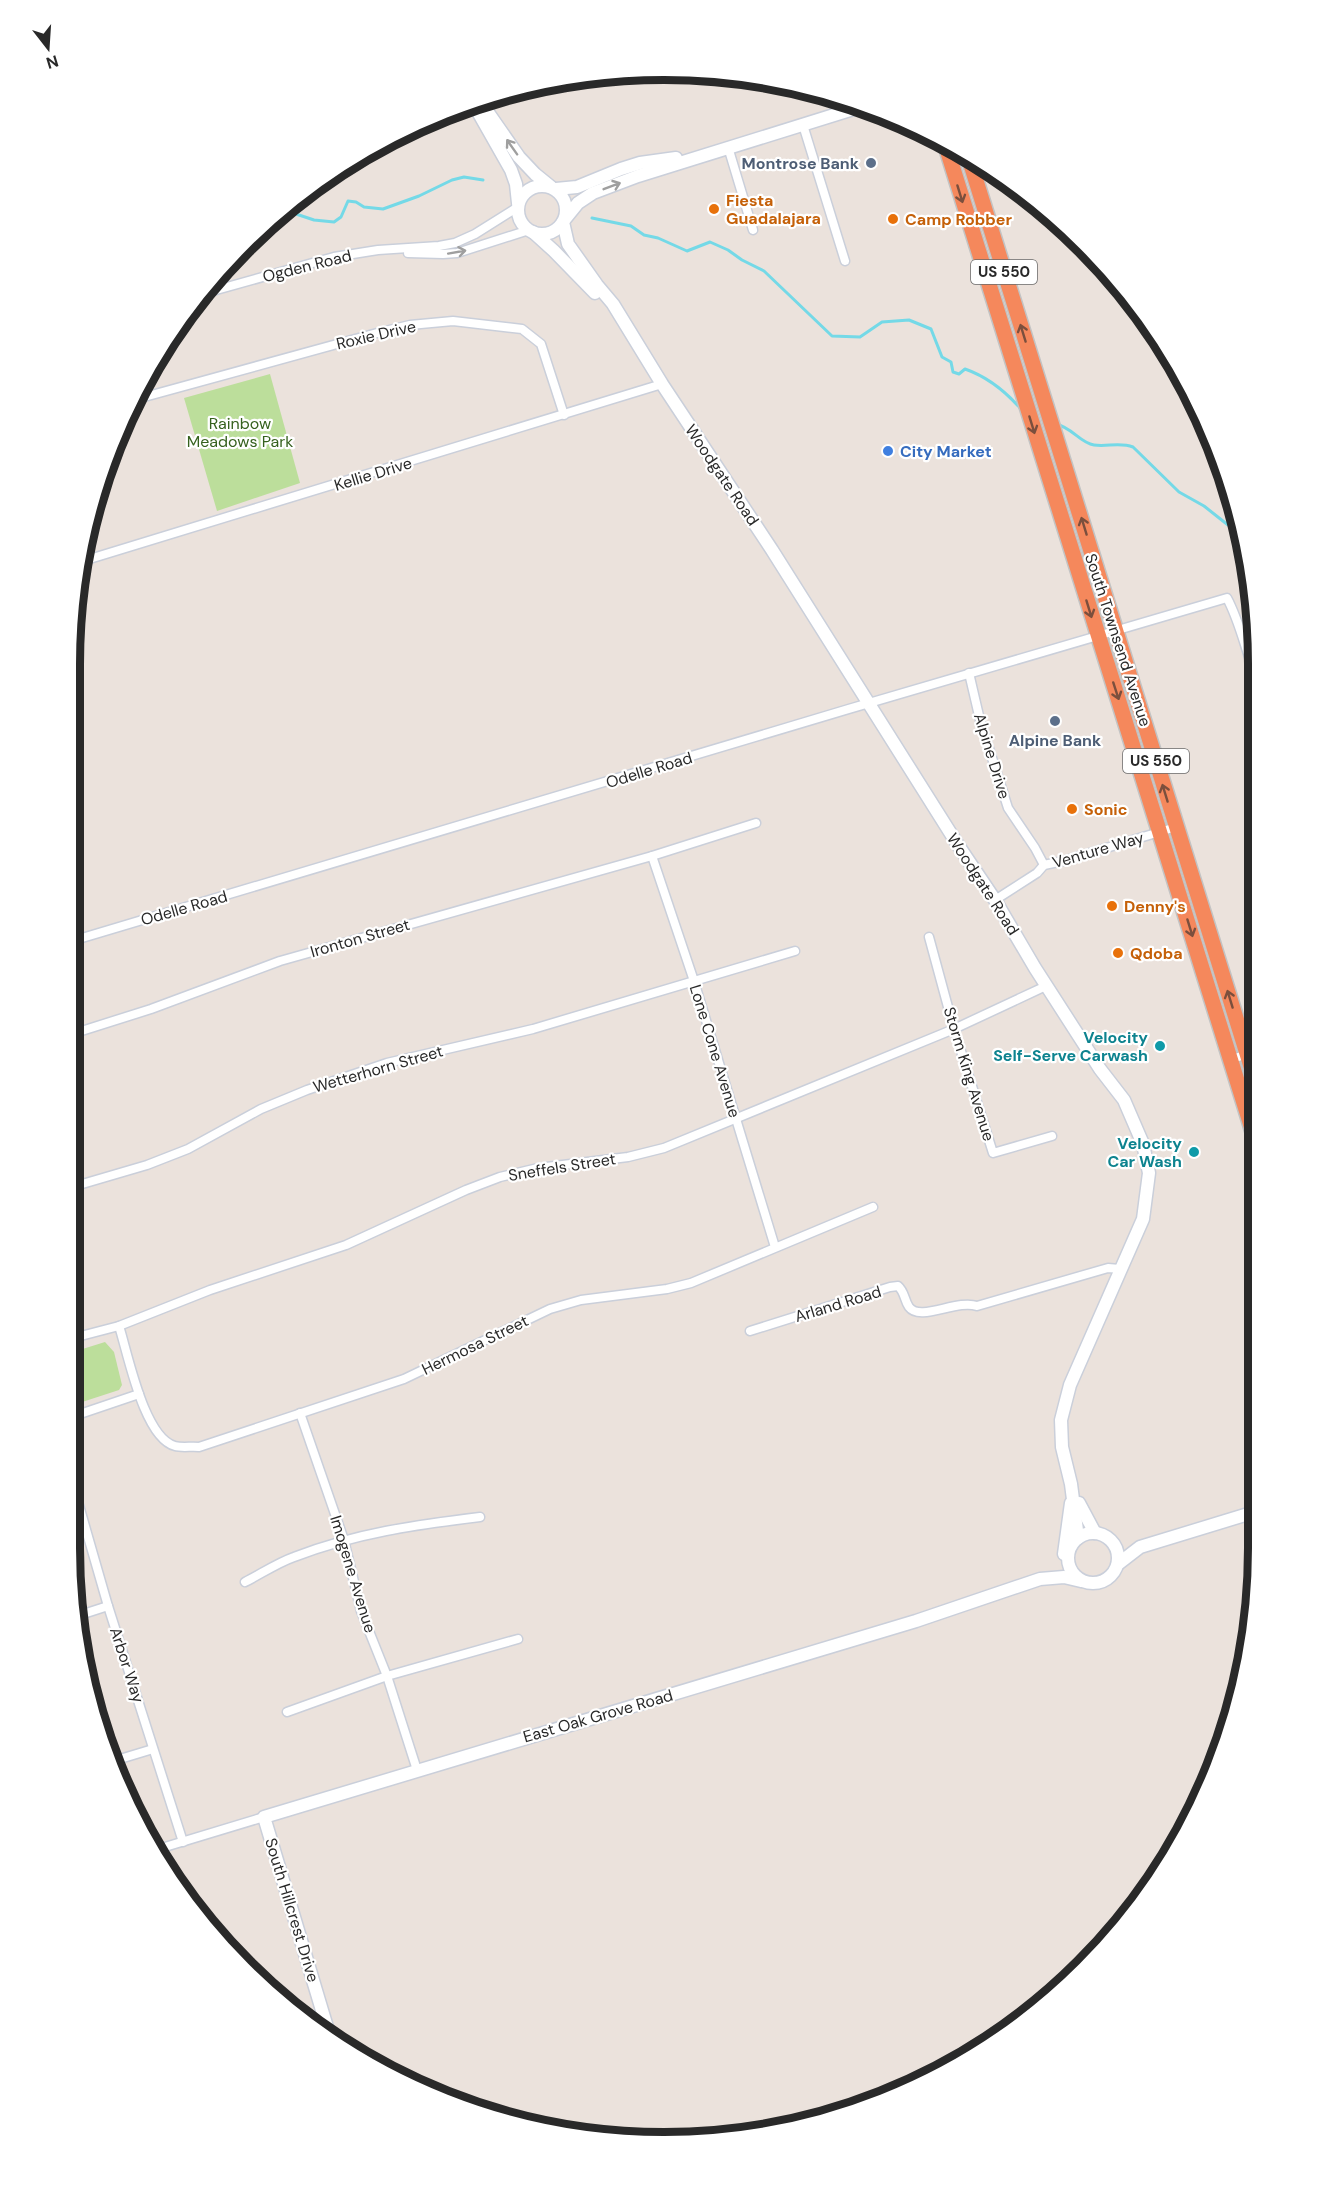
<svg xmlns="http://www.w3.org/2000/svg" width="1328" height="2211" font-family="'DM Sans',sans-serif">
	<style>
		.green { fill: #bcde9b }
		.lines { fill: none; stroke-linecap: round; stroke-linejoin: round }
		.stream { stroke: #74d9e7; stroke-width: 3 }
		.street-casing { stroke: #cacfda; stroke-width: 11 }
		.secondary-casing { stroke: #cacfda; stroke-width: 15 }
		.highway-casing { stroke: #c3c3c3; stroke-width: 18 }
		.street { stroke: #fff; stroke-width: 8 }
		.secondary { stroke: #fff; stroke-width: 12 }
		.highway { stroke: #f5885c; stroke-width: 15 }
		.oneway { stroke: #9f9f9f }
		.oneway2 { stroke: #7b4f3d }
		.service-dot { fill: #5c6f8a; stroke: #fff; stroke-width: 2 }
		.food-dot { fill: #e8710a; stroke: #fff; stroke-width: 2 }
		.shop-dot { fill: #3f7fe0; stroke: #fff; stroke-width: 2 }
		.culture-dot { fill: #0f9aa8; stroke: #fff; stroke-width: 2 }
		.labels { text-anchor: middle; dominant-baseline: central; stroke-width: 4.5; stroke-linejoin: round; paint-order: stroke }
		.shield { fill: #fff; stroke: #696969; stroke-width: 1.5 }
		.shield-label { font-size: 15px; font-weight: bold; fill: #292929 }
		.service-label { font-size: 16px; font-weight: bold; fill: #4e5e75; stroke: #fff; text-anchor: end }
		.food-label { font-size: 16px; font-weight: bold; fill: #c56008; stroke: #fff; text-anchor: start }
		.street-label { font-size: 16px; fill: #292929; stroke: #fff }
		.park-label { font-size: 16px; fill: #36611e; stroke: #fff }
		.shop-label { font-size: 16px; font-weight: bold; fill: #366cbe; stroke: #fff; text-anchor: start }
		.culture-label { font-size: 16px; font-weight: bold; fill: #0d838f; stroke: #fff; text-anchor: end }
		.rim { fill: none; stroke: #292929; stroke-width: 8 }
	</style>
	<rect width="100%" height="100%" fill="#ebe2dc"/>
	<g class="green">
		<polygon points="270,374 300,483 217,511 184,398"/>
		<polygon points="105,1342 114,1352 122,1385 119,1390 73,1405 73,1352"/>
	</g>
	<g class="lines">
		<g class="stream">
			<polyline points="284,210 314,220 334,222 341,217 348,201 356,202 364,207 383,209 419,196 452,180 464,177 483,180"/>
			<path d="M592,218L631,226L644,235L658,238L687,251L710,242L728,250L742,260L764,271L832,336L860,337L882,322L909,320L931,329L942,357L951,362L953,372L959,374L965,369C988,377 1005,391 1020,408"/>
			<path d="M1056,424C1073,428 1080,443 1094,445C1107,447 1120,442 1133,447L1179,492L1204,506L1228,525L1241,527"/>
		</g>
		<defs>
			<g id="street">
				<polyline points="803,125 845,261"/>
				<polyline points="728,147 753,230"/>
				<polyline points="408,253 443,254 457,253 529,230"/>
				<polyline points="202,294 334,257 378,250 439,246 455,243 475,234 518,207"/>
				<polyline points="137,399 377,333 410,325 453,321 522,329 541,344 564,415"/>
				<polyline points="83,561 662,384"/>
				<polyline points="969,673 980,720 1008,808 1035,848 1044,865"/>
				<polyline points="652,856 694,981 775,1247"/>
				<polyline points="995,900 1037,873 1044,865 1063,861 1176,827"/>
				<polyline points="929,937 954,1029 993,1153 1052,1136"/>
				<path d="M72,941C457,828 841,709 1227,598C1241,624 1246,654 1258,681"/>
				<polyline points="72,1034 151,1009 280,961 652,856 756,823"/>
				<polyline points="1230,1060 1258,1050"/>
				<polyline points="72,1187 147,1165 188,1149 261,1109 307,1090 387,1063 533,1029 795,951"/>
				<path d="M119,1326C128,1354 144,1438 175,1446C182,1448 192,1446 199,1447L404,1379L550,1309L581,1300L667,1289L691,1283L873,1207"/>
				<path d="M750,1331L890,1287L898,1286C905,1292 904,1300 909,1307C920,1322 957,1299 977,1306L1108,1268L1120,1269"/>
				<polyline points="73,1338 119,1326 210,1290 346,1245 466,1190 500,1177 538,1168 628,1157 664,1148 954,1029 1046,986"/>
				<polyline points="300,1413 344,1540 361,1611 387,1676 417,1770"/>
				<polyline points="73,1419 77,1415 139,1394"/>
				<polyline points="74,1488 108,1606 183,1842"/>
				<path d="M245,1582C261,1574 277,1563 294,1557C356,1533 415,1525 480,1517"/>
				<polyline points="74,1617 108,1606"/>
				<polyline points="287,1712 387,1676 518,1639"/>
				<polyline points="110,1762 153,1749"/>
				<polyline points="155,1850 264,1817"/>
			</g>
			<g id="secondary">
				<polyline points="480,101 519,157 535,174 551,187"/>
				<polyline points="473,103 511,170 516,184 518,203"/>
				<circle cx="542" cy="210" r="24"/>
				<polyline points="556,189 577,187 621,169 640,163 676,158"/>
				<polyline points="565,219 578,203 593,193 638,176 863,106"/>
				<polyline points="563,222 568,244 597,285 613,304 662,384 772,550 958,845 995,900 1035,968 1100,1069 1124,1100 1143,1144 1149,1173 1143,1219 1070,1385 1061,1420 1062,1447 1071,1484 1078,1538"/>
				<polyline points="533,232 554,251 595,293"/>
				<polyline points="1079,1503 1095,1533"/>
				<circle cx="1093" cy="1558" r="25"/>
				<polyline points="1064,1554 1071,1503"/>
				<polyline points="1118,1564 1140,1547 1258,1511"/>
				<polyline points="330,2037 264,1817 916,1621 1040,1579 1064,1577 1081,1581"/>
			</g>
			<g id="highway">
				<polyline points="945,143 1258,1148"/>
				<polyline points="968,155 1258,1089"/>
			</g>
		</defs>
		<use href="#street" class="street-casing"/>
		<use href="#secondary" class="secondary-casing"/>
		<use href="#highway" class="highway-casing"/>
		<use href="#street" class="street"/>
		<use href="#secondary" class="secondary"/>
		<use href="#highway" class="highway"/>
	</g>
	<defs><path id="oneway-shaft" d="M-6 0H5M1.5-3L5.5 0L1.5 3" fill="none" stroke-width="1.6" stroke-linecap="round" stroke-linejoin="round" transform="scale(1.5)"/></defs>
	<g class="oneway">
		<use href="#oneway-shaft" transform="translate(512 147) rotate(-125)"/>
		<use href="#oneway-shaft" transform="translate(612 186) rotate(-21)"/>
		<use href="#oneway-shaft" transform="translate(457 252) rotate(-10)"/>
	</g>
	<g class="oneway2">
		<use href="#oneway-shaft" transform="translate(960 194) rotate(73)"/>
		<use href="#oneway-shaft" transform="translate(1023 333) rotate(-107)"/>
		<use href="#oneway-shaft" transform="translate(1032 425) rotate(73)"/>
		<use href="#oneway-shaft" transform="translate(1084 526) rotate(-107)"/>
		<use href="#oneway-shaft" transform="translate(1089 609) rotate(73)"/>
		<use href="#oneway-shaft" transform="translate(1116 691) rotate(72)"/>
		<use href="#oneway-shaft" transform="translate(1165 793) rotate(-107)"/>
		<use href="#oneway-shaft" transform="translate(1190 928) rotate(73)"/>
		<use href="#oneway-shaft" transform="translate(1230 999) rotate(-107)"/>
	</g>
	<g class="service-dot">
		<circle cx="871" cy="163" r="6"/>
		<circle cx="1055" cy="721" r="6"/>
	</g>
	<g class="food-dot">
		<circle cx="714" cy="209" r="6"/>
		<circle cx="893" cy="219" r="6"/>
		<circle cx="1072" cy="809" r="6"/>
		<circle cx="1112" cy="906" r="6"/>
		<circle cx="1118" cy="953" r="6"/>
	</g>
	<circle class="shop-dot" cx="888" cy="451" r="6"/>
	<g class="culture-dot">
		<circle cx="1160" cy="1046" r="6"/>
		<circle cx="1194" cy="1152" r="6"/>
	</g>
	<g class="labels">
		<g class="shield">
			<rect x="971" y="260" width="66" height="24" rx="4.5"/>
			<rect x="1123" y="749" width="66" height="24" rx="4.5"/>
		</g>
		<g class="shield-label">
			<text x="1004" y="272">US 550</text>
			<text x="1156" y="761">US 550</text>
		</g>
		<g class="service-label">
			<text x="859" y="163">Montrose Bank</text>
			<text x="1055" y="740" text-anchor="middle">Alpine Bank</text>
		</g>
		<g class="food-label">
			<text x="726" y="200">Fiesta<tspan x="726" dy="18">Guadalajara</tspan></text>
			<text x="905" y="219">Camp Robber</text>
			<text x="1084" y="809">Sonic</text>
			<text x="1124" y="906">Denny's</text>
			<text x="1130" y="953">Qdoba</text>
		</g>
		<g class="street-label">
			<text transform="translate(307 266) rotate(-14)">Ogden Road</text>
			<text transform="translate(376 335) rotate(-13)">Roxie Drive</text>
			<text transform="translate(373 474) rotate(-17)">Kellie Drive</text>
			<text transform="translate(722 475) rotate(56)">Woodgate Road</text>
			<text transform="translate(1118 640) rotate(72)">South Townsend Avenue</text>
			<text transform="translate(992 756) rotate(73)">Alpine Drive</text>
			<text transform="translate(649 770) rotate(-17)">Odelle Road</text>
			<text transform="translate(1098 850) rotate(-16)">Venture Way</text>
			<text transform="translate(983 884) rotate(57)">Woodgate Road</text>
			<text transform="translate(184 908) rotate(-16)">Odelle Road</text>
			<text transform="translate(360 938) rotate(-16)">Ironton Street</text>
			<text transform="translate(715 1051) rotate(73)">Lone Cone Avenue</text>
			<text transform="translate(378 1069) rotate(-16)">Wetterhorn Street</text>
			<text transform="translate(969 1074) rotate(73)">Storm King Avenue</text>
			<text transform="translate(562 1167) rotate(-9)">Sneffels Street</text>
			<text transform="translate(838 1304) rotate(-17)">Arland Road</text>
			<text transform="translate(475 1345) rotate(-26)">Hermosa Street</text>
			<text transform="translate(353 1574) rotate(73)">Imogene Avenue</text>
			<text transform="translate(127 1665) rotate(72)">Arbor Way</text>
			<text transform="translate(598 1716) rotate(-16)">East Oak Grove Road</text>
			<text transform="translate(292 1910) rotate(73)">South Hillcrest Drive</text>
		</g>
		<g class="park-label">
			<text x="240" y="423">Rainbow<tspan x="240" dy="18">Meadows Park</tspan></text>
		</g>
		<g class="shop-label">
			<text x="900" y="451">City Market</text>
		</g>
		<g class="culture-label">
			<text x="1148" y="1037">Velocity<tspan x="1148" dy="18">Self-Serve Carwash</tspan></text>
			<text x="1182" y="1143">Velocity<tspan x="1182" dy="18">Car Wash</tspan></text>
		</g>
	</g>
	<path d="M0 0H1328V2211H0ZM664 80H664A584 584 0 0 1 1248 664V1548A584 584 0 0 1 664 2132H664A584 584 0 0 1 80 1548V664A584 584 0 0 1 664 80Z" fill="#fff" fill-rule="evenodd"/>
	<path class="rim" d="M664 80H664A584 584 0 0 1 1248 664V1548A584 584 0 0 1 664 2132H664A584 584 0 0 1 80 1548V664A584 584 0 0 1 664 80Z"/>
	<g transform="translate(48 48) rotate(163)" stroke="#ffffff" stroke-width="4.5" paint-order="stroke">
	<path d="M0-4.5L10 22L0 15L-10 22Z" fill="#292929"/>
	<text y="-9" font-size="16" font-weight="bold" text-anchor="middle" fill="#292929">N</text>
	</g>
</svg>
